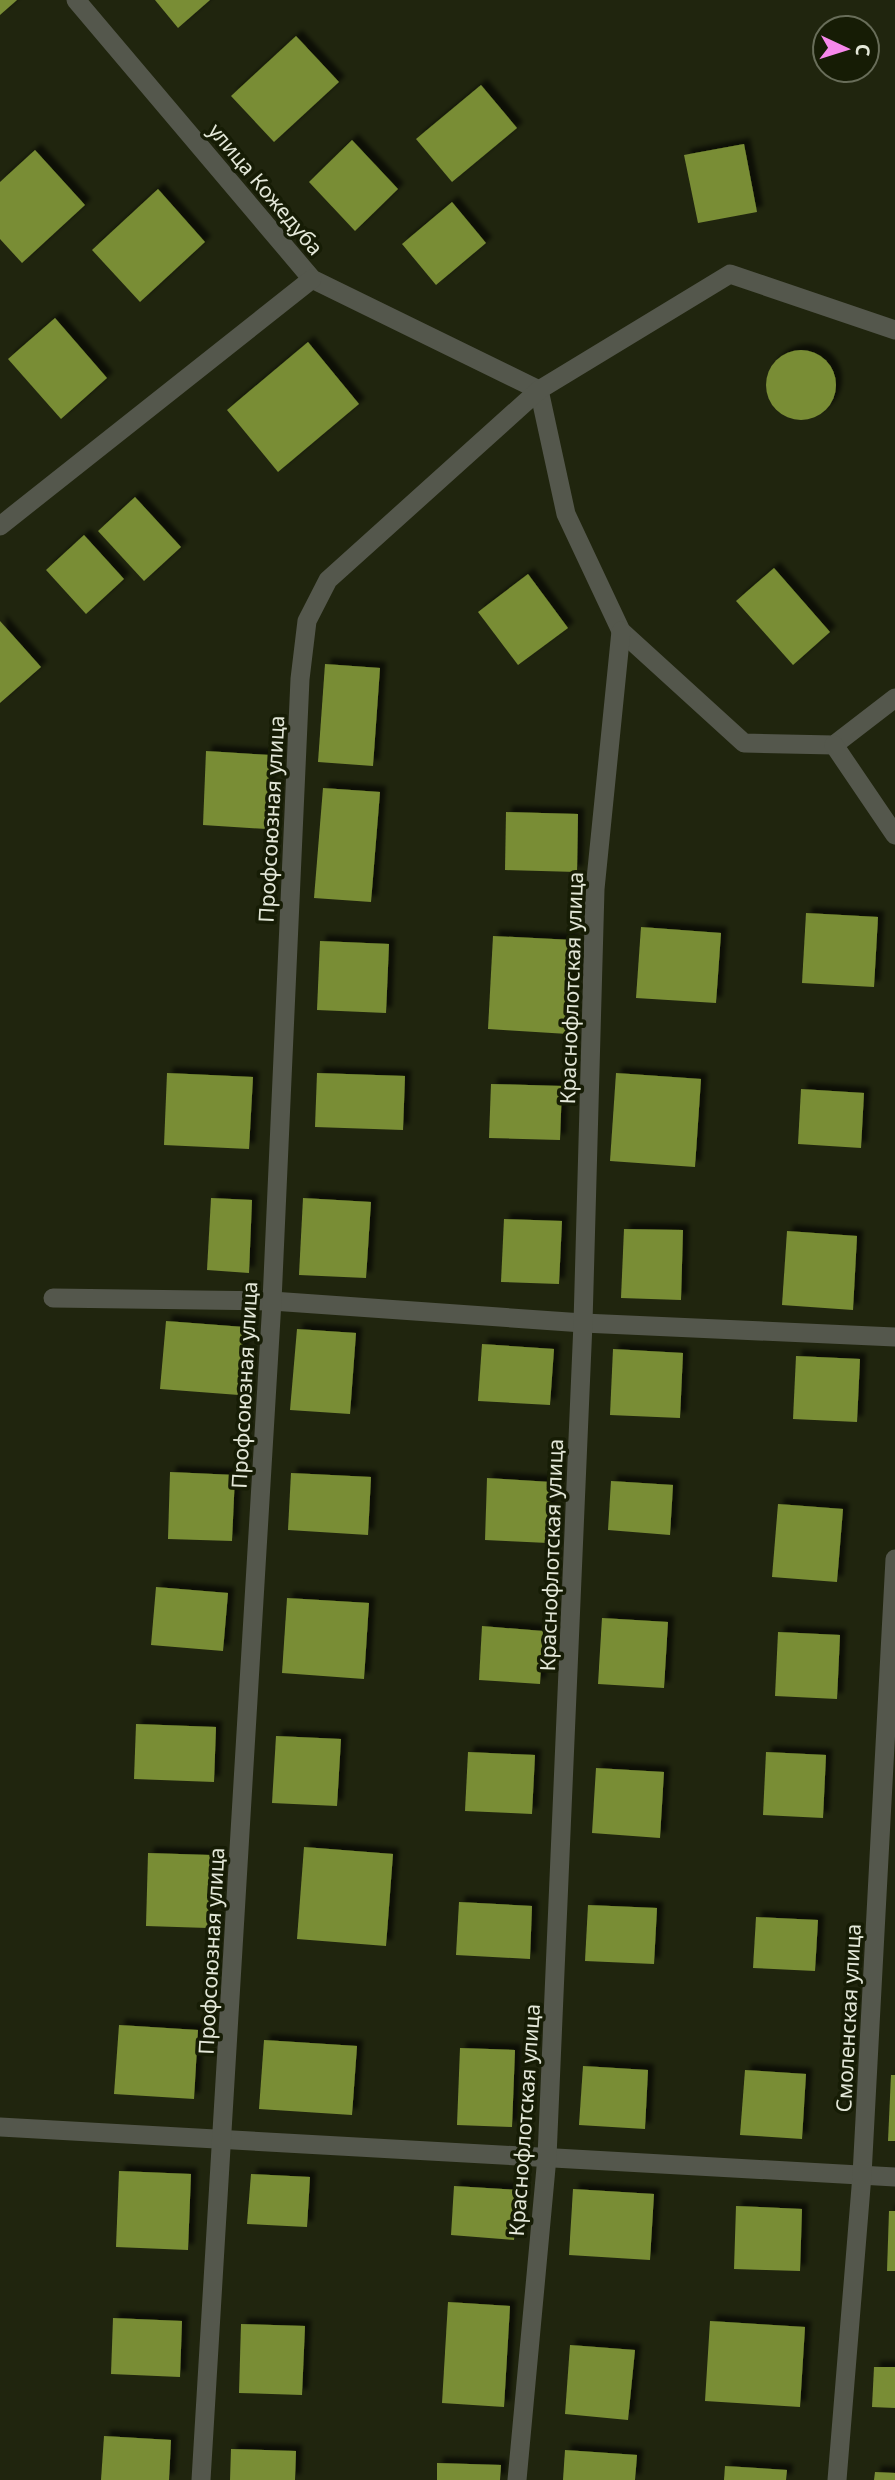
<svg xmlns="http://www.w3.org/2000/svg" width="895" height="2480" font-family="'Noto Sans',sans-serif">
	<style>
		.building { fill: #798d36; filter: url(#shadow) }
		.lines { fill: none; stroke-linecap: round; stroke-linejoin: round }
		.minor { stroke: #54574c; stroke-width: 19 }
		.labels { text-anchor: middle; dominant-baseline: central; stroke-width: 7; stroke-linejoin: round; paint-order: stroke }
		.street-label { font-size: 21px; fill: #e3e7d8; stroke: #161c05 }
	</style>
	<defs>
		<filter id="shadow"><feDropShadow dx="6" dy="-6" stdDeviation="2" flood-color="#0009"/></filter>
	</defs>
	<rect width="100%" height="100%" fill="#20250e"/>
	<g class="building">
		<polygon points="0,0 17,0 0,15"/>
		<polygon points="155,0 210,0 178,28"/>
		<polygon points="296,36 339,82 274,142 231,96"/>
		<polygon points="481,85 517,128 452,182 416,139"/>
		<polygon points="352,140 398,189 355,231 309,182"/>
		<polygon points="744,144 757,212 698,223 684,155"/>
		<polygon points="35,150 85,205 22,263 0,239 0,182"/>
		<polygon points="158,189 205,242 140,302 92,250"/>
		<polygon points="452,202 486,243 436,285 402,244"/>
		<polygon points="55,318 107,378 61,419 8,359"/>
		<polygon points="308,342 359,404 278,472 227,410"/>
		<circle cx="801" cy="385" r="35"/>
		<polygon points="135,497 181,547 144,581 98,531"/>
		<polygon points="84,535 124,579 86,614 46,570"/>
		<polygon points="774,568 830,632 793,665 736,601"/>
		<polygon points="528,574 568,628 518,665 478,612"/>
		<polygon points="0,621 41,667 0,703"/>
		<polygon points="325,664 380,668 373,766 318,762"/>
		<polygon points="206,751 270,755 267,829 203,825"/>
		<polygon points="323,788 380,792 371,902 314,898"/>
		<polygon points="506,812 578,814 577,872 505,870"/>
		<polygon points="806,913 878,917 874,987 802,983"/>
		<polygon points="641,927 721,933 716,1003 636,998"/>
		<polygon points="493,936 573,940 568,1034 488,1029"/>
		<polygon points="320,941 389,944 386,1013 317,1010"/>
		<polygon points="167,1073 253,1077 249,1149 164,1145"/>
		<polygon points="317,1073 405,1076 403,1130 315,1127"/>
		<polygon points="616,1073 701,1079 695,1167 610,1161"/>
		<polygon points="491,1084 562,1086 560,1140 489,1138"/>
		<polygon points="801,1089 864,1093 861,1148 798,1144"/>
		<polygon points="211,1198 252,1200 249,1273 207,1270"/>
		<polygon points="303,1198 371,1202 366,1278 299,1275"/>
		<polygon points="504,1219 562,1221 559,1284 501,1282"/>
		<polygon points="624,1229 683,1230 681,1300 621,1298"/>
		<polygon points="787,1231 857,1236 853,1310 782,1305"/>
		<polygon points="166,1321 244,1327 239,1395 160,1389"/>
		<polygon points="297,1329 356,1333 350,1414 290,1410"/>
		<polygon points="482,1344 554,1349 550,1405 478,1401"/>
		<polygon points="613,1349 683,1353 680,1418 610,1415"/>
		<polygon points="796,1356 860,1359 857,1422 793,1419"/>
		<polygon points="170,1472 235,1475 232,1541 168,1539"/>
		<polygon points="291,1473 371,1477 368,1535 288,1530"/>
		<polygon points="487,1478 551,1482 548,1543 485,1540"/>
		<polygon points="611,1481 673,1485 670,1535 608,1530"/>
		<polygon points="778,1504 843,1509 837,1582 772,1577"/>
		<polygon points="156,1587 228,1593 223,1651 151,1645"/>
		<polygon points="287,1598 369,1603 364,1679 282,1673"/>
		<polygon points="602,1618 668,1622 664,1688 598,1684"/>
		<polygon points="482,1626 543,1631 540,1684 479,1680"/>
		<polygon points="778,1632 840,1635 837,1699 775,1696"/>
		<polygon points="136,1724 216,1727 214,1782 134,1779"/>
		<polygon points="276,1736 341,1739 337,1806 272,1803"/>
		<polygon points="468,1752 535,1755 532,1814 465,1811"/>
		<polygon points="766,1752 826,1755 823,1818 763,1815"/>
		<polygon points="596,1768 664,1772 660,1838 592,1833"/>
		<polygon points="304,1847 393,1854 386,1946 297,1939"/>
		<polygon points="148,1853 210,1855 208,1928 146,1926"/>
		<polygon points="459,1902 532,1906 530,1959 456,1955"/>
		<polygon points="588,1905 657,1908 654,1964 585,1961"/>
		<polygon points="756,1917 818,1920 815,1971 753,1968"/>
		<polygon points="119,2025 198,2030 194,2099 114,2094"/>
		<polygon points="264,2040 357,2046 352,2115 259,2109"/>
		<polygon points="460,2048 515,2050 512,2127 457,2125"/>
		<polygon points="583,2066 648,2070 645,2129 579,2125"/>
		<polygon points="745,2070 806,2074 802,2139 740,2135"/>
		<polygon points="891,2075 895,2075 895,2141 888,2141"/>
		<polygon points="119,2171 191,2174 188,2250 116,2247"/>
		<polygon points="251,2174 310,2177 307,2227 247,2224"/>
		<polygon points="454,2186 518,2190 514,2240 451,2235"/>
		<polygon points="573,2189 654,2194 650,2260 569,2255"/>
		<polygon points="736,2206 802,2209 800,2271 734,2269"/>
		<polygon points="889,2211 895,2211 895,2271 887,2271"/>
		<polygon points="448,2302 510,2306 504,2407 442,2403"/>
		<polygon points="113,2318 182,2321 180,2377 111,2374"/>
		<polygon points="710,2321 805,2327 800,2407 705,2401"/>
		<polygon points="241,2324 305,2326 302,2395 239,2393"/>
		<polygon points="570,2345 635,2350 628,2420 565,2414"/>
		<polygon points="874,2367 895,2367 895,2408 872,2407"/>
		<polygon points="104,2436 171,2440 169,2480 101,2480"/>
		<polygon points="231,2449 296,2451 295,2480 230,2480"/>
		<polygon points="565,2450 637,2455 635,2480 563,2480"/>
		<polygon points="437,2463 501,2465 500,2480 437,2480"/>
		<polygon points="725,2466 787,2470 786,2480 724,2480"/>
		<polygon points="875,2472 895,2473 895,2480 874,2480"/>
	</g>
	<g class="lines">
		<g class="minor">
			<polyline points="76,0 312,279 539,390"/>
			<polyline points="539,390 566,514 621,631 744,743 834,745 895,698"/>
			<polyline points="0,526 312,279"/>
			<polyline points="834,745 895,835"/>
			<polyline points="53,1298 272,1301 583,1323 895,1337"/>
			<polyline points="0,2127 895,2177"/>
			<polyline points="201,2480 272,1301 300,679 307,621 328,580 539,390 730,274 895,330"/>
			<polyline points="517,2480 547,2157 583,1323 595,889 621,631"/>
			<polyline points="837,2480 862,2175 895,1559"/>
		</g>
	</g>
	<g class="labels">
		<g class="street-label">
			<text transform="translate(266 189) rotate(50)">улица Кожедуба</text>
			<text transform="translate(271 819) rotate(-87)">Профсоюзная улица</text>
			<text transform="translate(571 988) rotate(-88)">Краснофлотская улица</text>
			<text transform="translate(244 1385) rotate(-87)">Профсоюзная улица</text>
			<text transform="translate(551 1555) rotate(-88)">Краснофлотская улица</text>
			<text transform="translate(211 1951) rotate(-87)">Профсоюзная улица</text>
			<text transform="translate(848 2018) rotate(-87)">Смоленская улица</text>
			<text transform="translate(524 2120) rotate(-86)">Краснофлотская улица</text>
		</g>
	</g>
	<g transform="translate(846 49) rotate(94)"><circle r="33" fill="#161c05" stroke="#686d59" stroke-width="2"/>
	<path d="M0-5L12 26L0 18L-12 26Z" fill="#f788ec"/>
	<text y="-10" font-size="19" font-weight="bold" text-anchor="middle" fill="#e3e7d8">С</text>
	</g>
</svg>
